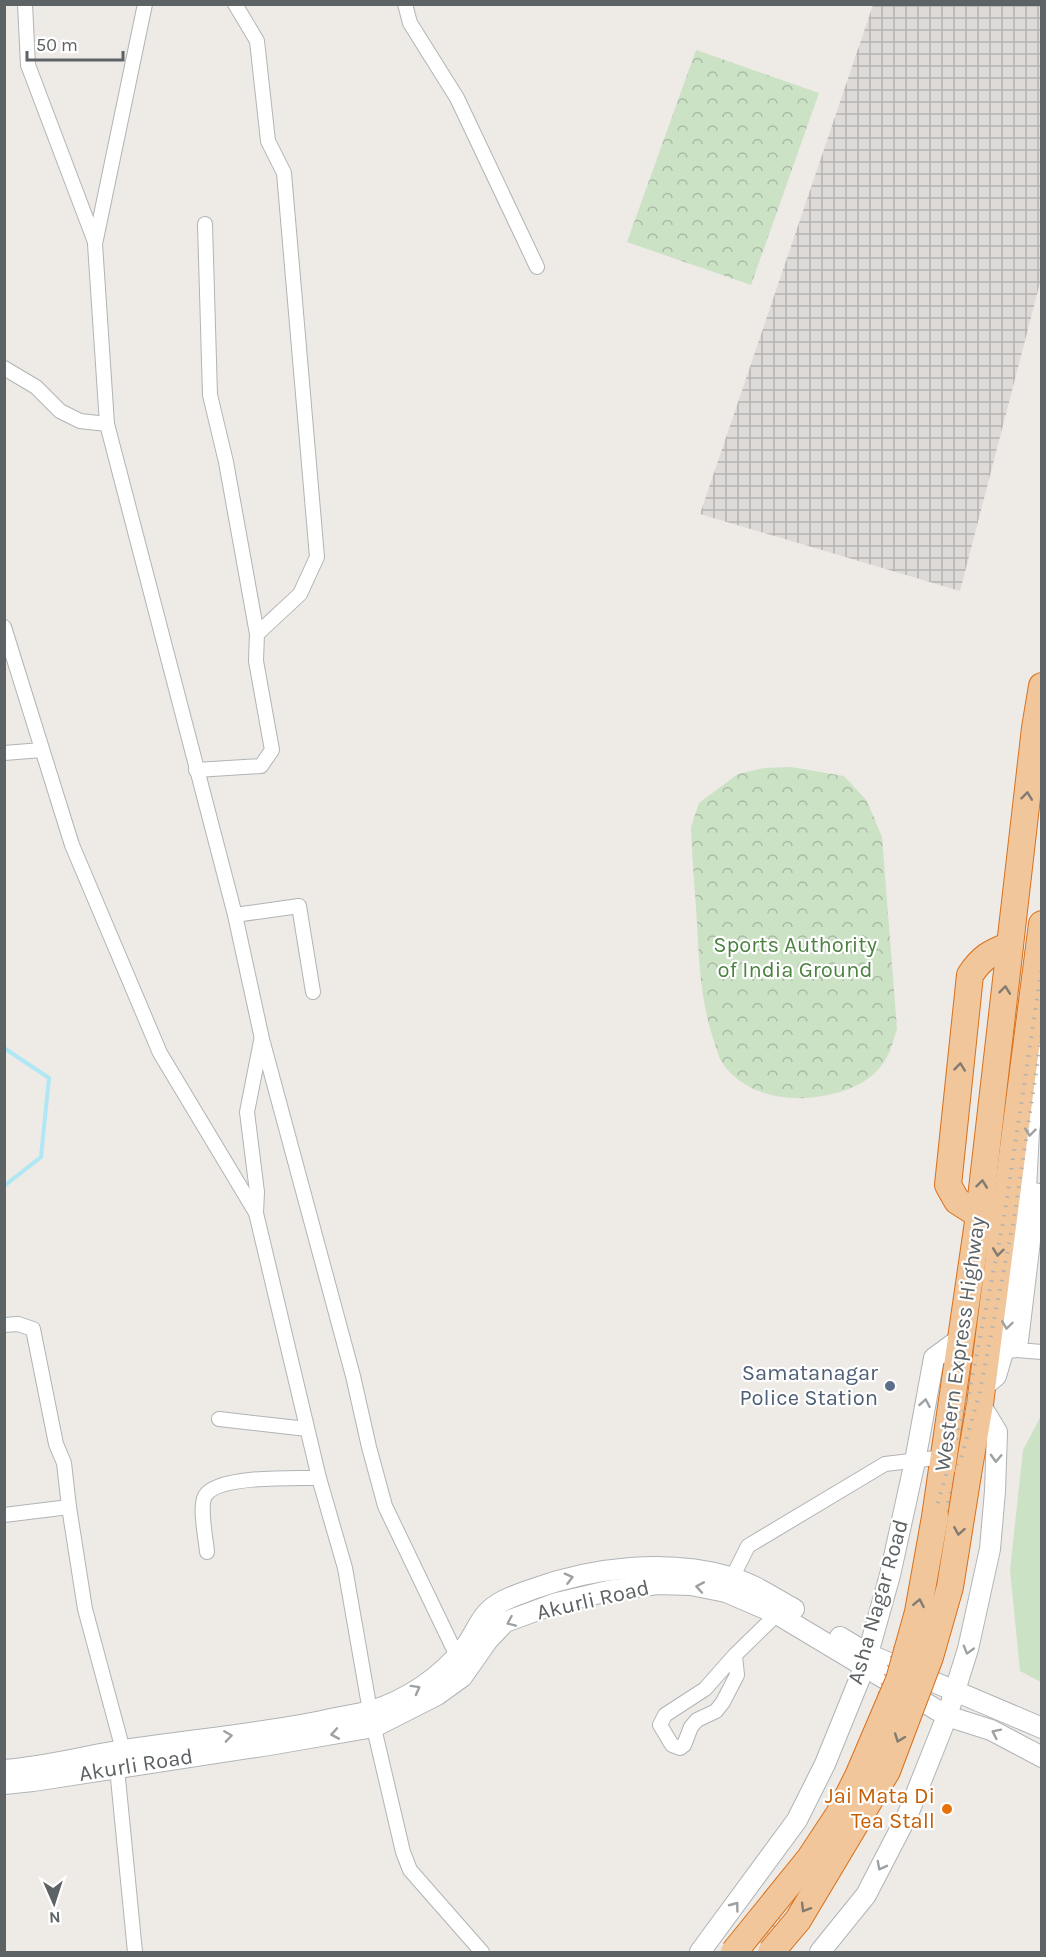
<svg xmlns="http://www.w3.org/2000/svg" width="1046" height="1957" font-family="Karla,sans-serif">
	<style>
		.industrial { fill: url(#industrial-grid) }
		.green { fill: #cce2c5 }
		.park { fill: url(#park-crowns) }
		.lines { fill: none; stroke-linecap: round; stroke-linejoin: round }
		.stream { stroke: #afe7f5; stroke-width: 4 }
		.street-casing { stroke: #b1b4b6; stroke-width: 16 }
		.secondary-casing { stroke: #b0b4b7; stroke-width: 22 }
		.highway-casing { stroke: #d9701b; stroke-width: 28 }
		.street { stroke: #fff; stroke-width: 14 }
		.secondary { stroke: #fff; stroke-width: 20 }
		.highway { stroke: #f1c69a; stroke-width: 26 }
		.rail { stroke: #b1b2b2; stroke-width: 4; stroke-dasharray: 1.5 8; stroke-linecap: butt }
		.highway-bridge-casing { stroke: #d9701b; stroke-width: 28; stroke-linecap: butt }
		.highway-bridge { stroke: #f1c69a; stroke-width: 26 }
		.oneway { stroke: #827b72 }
		.oneway2 { stroke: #9ea1a2 }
		.service-dot { fill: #5c6f8a; stroke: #fff; stroke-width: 2 }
		.food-dot { fill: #e8710a; stroke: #fff; stroke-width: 2 }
		.labels { text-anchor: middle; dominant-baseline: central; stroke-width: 4.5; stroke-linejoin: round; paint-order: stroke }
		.park-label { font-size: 22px; fill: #4c8140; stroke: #fff }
		.street-label { font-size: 22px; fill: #5d6264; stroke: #fff }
		.service-label { font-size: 22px; fill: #4e5e75; stroke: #fff; text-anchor: end }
		.food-label { font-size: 22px; fill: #c56008; stroke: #fff; text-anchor: end }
	</style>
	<defs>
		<pattern id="industrial-grid" width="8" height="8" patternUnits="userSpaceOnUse" patternTransform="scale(1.5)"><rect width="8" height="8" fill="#dddad8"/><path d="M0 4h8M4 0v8" fill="none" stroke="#b6b4b3"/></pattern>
		<pattern id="park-crowns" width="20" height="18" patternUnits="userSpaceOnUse" patternTransform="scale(1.5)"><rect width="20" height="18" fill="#cce2c5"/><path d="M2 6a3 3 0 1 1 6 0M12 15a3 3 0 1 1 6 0" fill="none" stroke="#a9bba4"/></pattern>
	</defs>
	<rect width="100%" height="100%" fill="#eeeae6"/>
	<polygon class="industrial" points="873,5 1041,5 1041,279 960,591 700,514"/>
	<polygon class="green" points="1041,1416 1041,1682 1020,1671 1010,1570 1023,1450"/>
	<g class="park">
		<polygon points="696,50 819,93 751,285 627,242"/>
		<path d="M791,767L844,776L867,801L882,837L897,1029C894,1037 892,1047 888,1055C876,1080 849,1092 822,1096C786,1103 742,1094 721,1061C718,1056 717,1049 715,1044C701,1005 699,963 697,923C695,891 692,859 691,827L699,803L738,774L764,768Z"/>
	</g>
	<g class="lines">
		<polyline class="stream" points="4,1048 49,1078 41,1157 4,1186"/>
		<defs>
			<g id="street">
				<polyline points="25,4 28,65 95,242"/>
				<polyline points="145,4 95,244 107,424 235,915 262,1039 353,1376 369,1447 385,1506 457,1656"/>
				<polyline points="405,4 410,23 457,98 537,267"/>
				<polyline points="205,224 210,395 226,462 257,634"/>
				<polyline points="4,368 36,387 60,411 80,421 107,424"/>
				<polyline points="4,627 72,845 160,1053 256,1213 319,1478 345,1568 370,1711 403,1852 410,1870 482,1952"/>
				<polyline points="4,753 42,750"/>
				<polyline points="196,770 261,766 272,750 256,661 257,634 300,594 317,557 284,173 268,141 257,41 235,4"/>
				<polyline points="235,915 299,906 313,992"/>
				<polyline points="256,1213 257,1192 247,1112 261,1041"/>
				<polyline points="4,1325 18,1324 33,1329 56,1444 64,1463 69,1507 85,1609 123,1750"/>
				<polyline points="1017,1350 1042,1352"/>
				<polyline points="997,1352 1017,1350 1021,1341 1039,1191 1026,1189"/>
				<polyline points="219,1419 307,1429"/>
				<polyline points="4,1515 69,1507"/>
				<path d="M207,1552C206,1539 199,1507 205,1496C217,1475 297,1478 319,1478"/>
				<polyline points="729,1584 748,1546 885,1464 944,1457"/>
				<polyline points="735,1655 737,1675 723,1702 716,1711 697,1720 691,1727 684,1745 680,1748 672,1745 660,1725 665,1715 705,1689 735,1655 777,1614"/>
				<polyline points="117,1768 135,1952"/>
			</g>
			<g id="secondary">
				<polyline points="982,1388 996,1376 1003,1352 1026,1189 1029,1131 1042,1053"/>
				<polyline points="840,1637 868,1654 1042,1728"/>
				<path d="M4,1770C45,1767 85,1756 125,1750C191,1740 257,1734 322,1721C338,1717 356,1715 371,1711C407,1700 441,1677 464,1648C473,1638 477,1624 486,1614C498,1600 517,1595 533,1589C594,1567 667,1559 730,1577C752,1583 774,1598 794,1609"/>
				<polyline points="4,1784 33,1781 269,1745 374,1727 437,1695 462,1677 488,1640 505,1622 557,1603 608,1591 657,1584 691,1585 726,1592 777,1614 947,1716 991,1730 1042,1757"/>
				<polyline points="700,1952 797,1820 825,1764 864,1668 890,1575 915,1461 934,1358 960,1339"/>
				<polyline points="820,1952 866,1895 908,1814 947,1716 968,1649 990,1549 995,1491 997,1432 980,1404"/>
			</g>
			<g id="highway">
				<path d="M979,1215L957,1201L948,1185L970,975C982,957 990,953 1010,945"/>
				<polyline points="968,1474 980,1404 1042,924"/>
				<polyline points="935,1517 979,1215 1035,728 1042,686"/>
			</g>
		</defs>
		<use href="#street" class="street-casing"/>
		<use href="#secondary" class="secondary-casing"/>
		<use href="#highway" class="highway-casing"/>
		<use href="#street" class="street"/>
		<use href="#secondary" class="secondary"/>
		<use href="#highway" class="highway"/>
		<g class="rail">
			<polyline points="760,1952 819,1842 864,1739 905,1619 969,1393 1004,1218 1042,966"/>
			<polyline points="771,1952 827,1846 873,1742 914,1622 979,1395 1014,1219 1042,1033"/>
		</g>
		<defs>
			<g id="highway-bridge">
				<polyline points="734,1952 810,1858 839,1814 858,1776 899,1680 918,1612 935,1517"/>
				<polyline points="771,1952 798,1920 887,1771 930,1657 950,1587 968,1474"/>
			</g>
		</defs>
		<use href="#highway-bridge" class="highway-bridge-casing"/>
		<use href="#highway-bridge" class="highway-bridge"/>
	</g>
	<defs><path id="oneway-chevron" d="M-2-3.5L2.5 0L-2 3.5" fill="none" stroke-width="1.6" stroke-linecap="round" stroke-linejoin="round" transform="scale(1.5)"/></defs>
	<g class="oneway">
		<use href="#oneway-chevron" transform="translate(1027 796) rotate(-83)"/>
		<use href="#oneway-chevron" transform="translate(1005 990) rotate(-83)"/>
		<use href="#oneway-chevron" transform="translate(960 1067) rotate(-84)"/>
		<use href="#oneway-chevron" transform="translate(982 1184) rotate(-83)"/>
		<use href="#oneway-chevron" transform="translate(998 1252) rotate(97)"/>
		<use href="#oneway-chevron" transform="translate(959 1531) rotate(100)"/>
		<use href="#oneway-chevron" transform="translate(919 1603) rotate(-79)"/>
		<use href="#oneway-chevron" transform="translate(899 1738) rotate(110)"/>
		<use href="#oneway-chevron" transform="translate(805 1908) rotate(121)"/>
	</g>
	<g class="oneway2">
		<use href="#oneway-chevron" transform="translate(1030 1132) rotate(96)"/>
		<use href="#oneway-chevron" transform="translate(1007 1325) rotate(98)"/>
		<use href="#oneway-chevron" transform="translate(925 1403) rotate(-80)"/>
		<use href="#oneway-chevron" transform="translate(996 1458) rotate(92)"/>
		<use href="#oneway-chevron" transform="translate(569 1578) rotate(-14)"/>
		<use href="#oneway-chevron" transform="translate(700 1587) rotate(-170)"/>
		<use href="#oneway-chevron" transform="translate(511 1622) rotate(156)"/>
		<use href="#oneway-chevron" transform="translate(968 1650) rotate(106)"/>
		<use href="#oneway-chevron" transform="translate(416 1689) rotate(-29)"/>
		<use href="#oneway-chevron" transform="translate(996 1733) rotate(-154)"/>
		<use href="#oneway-chevron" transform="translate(335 1734) rotate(170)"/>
		<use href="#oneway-chevron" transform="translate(228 1736) rotate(-8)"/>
		<use href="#oneway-chevron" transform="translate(881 1866) rotate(118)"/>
		<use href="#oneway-chevron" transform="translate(735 1906) rotate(-53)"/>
	</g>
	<circle class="service-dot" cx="890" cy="1386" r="6"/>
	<circle class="food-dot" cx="947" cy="1809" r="6"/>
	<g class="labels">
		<g class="park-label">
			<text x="795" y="945">Sports Authority<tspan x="795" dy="25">of India Ground</tspan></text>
		</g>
		<g class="street-label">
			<text transform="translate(960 1344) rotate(-82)">Western Express Highway</text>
			<text transform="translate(593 1600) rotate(-13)">Akurli Road</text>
			<text transform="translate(878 1602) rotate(-74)">Asha Nagar Road</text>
			<text transform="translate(136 1765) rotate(-9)">Akurli Road</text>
		</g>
		<g class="service-label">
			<text x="878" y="1373">Samatanagar<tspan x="878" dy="25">Police Station</tspan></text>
		</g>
		<g class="food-label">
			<text x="935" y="1796">Jai Mata Di<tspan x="935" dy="25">Tea Stall</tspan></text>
		</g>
	</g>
	<rect width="1046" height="1957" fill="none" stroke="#5d6264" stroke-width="12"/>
	<g transform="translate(54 1903) rotate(177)" stroke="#ffffff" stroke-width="4.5" paint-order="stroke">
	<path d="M0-4.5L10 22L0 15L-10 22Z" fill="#5d6264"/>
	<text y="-9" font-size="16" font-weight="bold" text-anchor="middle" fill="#5d6264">N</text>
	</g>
	<path d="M27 51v9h96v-9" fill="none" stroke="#5d6264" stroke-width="3"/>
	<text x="36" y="51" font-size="18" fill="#5d6264" stroke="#ffffff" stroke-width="4.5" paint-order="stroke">50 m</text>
</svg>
